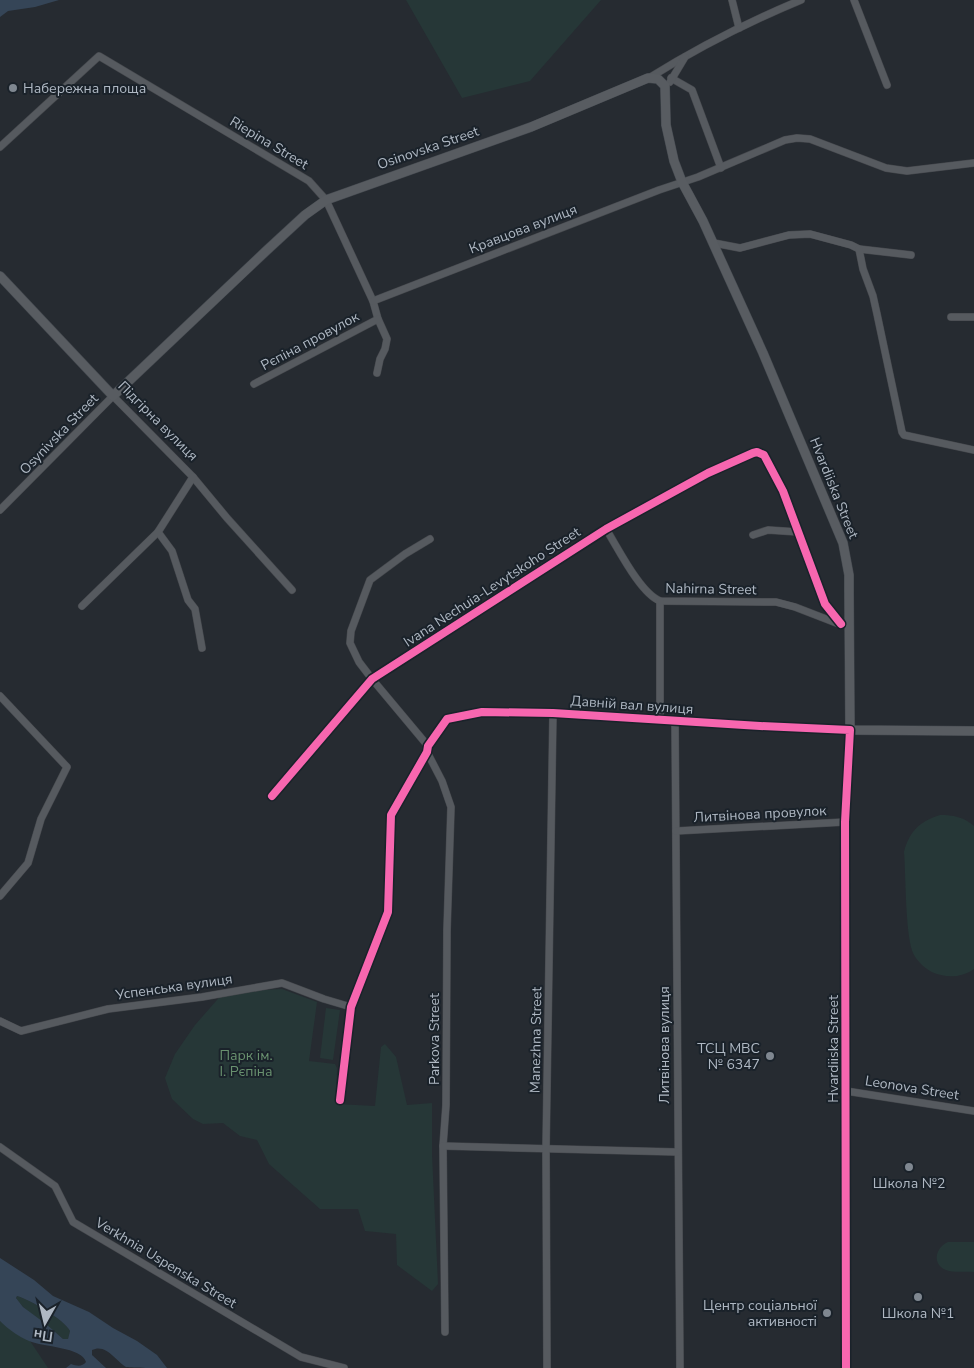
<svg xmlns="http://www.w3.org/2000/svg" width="974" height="1368" font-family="'Nunito Sans',sans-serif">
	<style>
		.green { fill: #263737 }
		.water { fill: #354557; fill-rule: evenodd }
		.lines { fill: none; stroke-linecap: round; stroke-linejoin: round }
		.minor-casing { stroke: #44474c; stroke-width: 8 }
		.major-casing { stroke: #43484e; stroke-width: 10 }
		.minor { stroke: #565a5f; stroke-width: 7 }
		.major { stroke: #585c61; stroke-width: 9 }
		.cycleway-casing { stroke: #1a222a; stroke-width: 11 }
		.cycleway { stroke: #f766af; stroke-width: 8 }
		.poi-dot { fill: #7f8790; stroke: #1a222a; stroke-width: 2 }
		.labels { text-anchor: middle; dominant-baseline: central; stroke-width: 4; stroke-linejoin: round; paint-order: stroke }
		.poi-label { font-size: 14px; fill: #afb8c3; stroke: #1a222a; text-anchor: end }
		.street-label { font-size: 14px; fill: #afb8c3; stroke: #1a222a }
		.park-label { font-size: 14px; fill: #69916f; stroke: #1a222a }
	</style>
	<rect width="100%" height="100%" fill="#262b31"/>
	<g class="green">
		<polygon points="406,0 601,0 530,81 462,98"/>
		<path d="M940,815C953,815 964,817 974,826V969C964,976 952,978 941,975C930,973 920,965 914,955C905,938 906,875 904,852C909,832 920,821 940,815Z"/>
		<polygon points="282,989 317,1002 309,1061 335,1064 337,1068 336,1104 375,1106 381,1047 385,1044 396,1057 407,1105 432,1103 432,1155 438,1284 432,1291 397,1265 396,1234 365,1231 358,1209 320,1209 269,1164 257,1140 240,1136 223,1123 203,1124 193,1119 172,1099 165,1078 175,1054 195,1025 224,992"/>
		<polygon points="326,1008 340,1010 333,1060 320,1058"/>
		<path d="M948,1242H974V1272C966,1271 953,1273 946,1270C931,1264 936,1247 948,1242Z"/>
		<path d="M17,1296C29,1299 65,1320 70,1331L68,1339H63C49,1325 26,1314 16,1298Z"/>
		<polygon points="0,1321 30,1341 48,1368 0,1368"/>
	</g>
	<g class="water">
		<polygon points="0,0 59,0 35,7 8,11 0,17"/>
		<path d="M0,1258L34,1280L53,1296L89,1312L113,1328L137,1341L157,1355L167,1368C158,1368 133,1368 126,1367C116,1361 106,1343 92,1350V1355L106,1368H66L71,1364C77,1366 82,1367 86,1362C82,1347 43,1347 29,1341C19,1337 8,1329 0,1321ZM17,1296C29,1299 65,1320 70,1331L68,1339H63L46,1324L23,1307L16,1298Z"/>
	</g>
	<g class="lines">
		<defs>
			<g id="minor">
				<polyline points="732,0 739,28"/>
				<polyline points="854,0 887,85"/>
				<path d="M649,78C697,48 748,22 801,0"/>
				<polyline points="671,78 692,90 721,168"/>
				<polyline points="670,82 685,57"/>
				<polyline points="0,147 99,56 309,181 326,200 373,301 378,319 387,339 385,349 380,359 377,373"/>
				<polyline points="714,243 740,248 789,235 810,234 851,245 859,249 911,255"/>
				<polyline points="859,249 863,269 873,296 877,314 902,432 904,435 974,450"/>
				<polyline points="373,301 659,190 698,177 785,140 797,138 810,139 886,168 907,171 974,163"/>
				<polyline points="951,317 974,317"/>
				<polyline points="254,384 378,319"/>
				<polyline points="0,510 113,396 193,477 227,518 292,590"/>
				<path d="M606,529C618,548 640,593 660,601L776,602L795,607L839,624"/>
				<polyline points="158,532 172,551 188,600 195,609 202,648"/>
				<polyline points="753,535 768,530 798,532"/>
				<polyline points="82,606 158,532 193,477"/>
				<polyline points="0,696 67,767 41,819 28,863 0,896"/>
				<polyline points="660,719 660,601"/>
				<polyline points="675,721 680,1368"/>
				<polyline points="428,746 372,679 359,662 350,643 351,631 370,580 405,554 430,539"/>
				<polyline points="427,752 442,781 451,807 447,930 446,1105 443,1146 445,1332"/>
				<polyline points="272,796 372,679 606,529 708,473 753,453 757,452 764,455 783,491 825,604 841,624"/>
				<polyline points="676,831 845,822"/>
				<polyline points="0,1021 21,1031 108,1009 202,997 282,983 324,999 351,1007"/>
				<polyline points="846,1091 974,1111"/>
				<polyline points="340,1100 351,1007 388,912 391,815 427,752 428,746 447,719 482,712 553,713 760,726 850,730 845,822 846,1368"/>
				<polyline points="443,1146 677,1152"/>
				<polyline points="0,1147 55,1186 73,1222 301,1357 344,1368"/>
				<polyline points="547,1368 546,1149 553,713"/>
			</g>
			<polyline id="major" points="0,276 113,396 266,251 305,215 326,200 531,127 648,78 658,79 665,86 666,125 674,161 682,182 703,221 763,353 843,543 849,575 849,591 850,730 974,731"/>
		</defs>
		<use href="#minor" class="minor-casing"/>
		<use href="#major" class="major-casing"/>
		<use href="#minor" class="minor"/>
		<use href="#major" class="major"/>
		<defs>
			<g id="cycleway">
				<polyline points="272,796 372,679 606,529 708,473 753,453 757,452 764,455 783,491 825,604 841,624"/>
				<polyline points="340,1100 351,1007 388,912 391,815 427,752 428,746 447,719 482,712 553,713 760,726 850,730 845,822 846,1368"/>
			</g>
		</defs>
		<use href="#cycleway" class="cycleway-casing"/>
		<use href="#cycleway" class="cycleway"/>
	</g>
	<g class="poi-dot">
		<circle cx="13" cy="88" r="5"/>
		<circle cx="770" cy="1056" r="5"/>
		<circle cx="909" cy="1167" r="5"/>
		<circle cx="918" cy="1297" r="5"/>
		<circle cx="827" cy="1313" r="5"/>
	</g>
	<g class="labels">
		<g class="poi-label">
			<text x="23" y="88" text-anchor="start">Набережна площа</text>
			<text x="760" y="1048">ТСЦ МВС<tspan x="760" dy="16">№ 6347</tspan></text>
			<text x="909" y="1183" text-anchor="middle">Школа №2</text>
			<text x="817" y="1305">Центр соціальної<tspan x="817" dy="16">активності</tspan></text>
			<text x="918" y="1313" text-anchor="middle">Школа №1</text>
		</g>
		<g class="street-label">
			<text transform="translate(269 143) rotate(31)">Riepina Street</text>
			<text transform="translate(428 148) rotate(-19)">Osinovska Street</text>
			<text transform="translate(523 229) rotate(-21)">Кравцова вулиця</text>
			<text transform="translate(310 341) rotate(-28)">Рєпіна провулок</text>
			<text transform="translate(158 421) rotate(45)">Підгірна вулиця</text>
			<text transform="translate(59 434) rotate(-46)">Osynivska Street</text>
			<text transform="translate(834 488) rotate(68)">Hvardiiska Street</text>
			<text transform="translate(492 587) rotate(-33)">Ivana Nechuia-Levytskoho Street</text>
			<text transform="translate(711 589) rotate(1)">Nahirna Street</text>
			<text transform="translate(632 705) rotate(4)">Давній вал вулиця</text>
			<text transform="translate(760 814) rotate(-3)">Литвінова провулок</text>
			<text transform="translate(174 987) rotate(-8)">Успенська вулиця</text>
			<text transform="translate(434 1039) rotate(-90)">Parkova Street</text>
			<text transform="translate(536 1040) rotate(-89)">Manezhna Street</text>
			<text transform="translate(664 1045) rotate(-90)">Литвінова вулиця</text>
			<text transform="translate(833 1049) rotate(-90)">Hvardiiska Street</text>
			<text transform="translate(912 1088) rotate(9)">Leonova Street</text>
			<text transform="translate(166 1263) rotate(31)">Verkhnia Uspenska Street</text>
		</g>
		<g class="park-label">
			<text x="246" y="1055">Парк ім.<tspan x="246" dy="16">І. Рєпіна</tspan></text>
		</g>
	</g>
	<g transform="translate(45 1323) rotate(188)" stroke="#1a222a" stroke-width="4" paint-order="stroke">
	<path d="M0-4L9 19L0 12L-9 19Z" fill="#afb8c3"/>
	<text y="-8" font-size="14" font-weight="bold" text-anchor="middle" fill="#afb8c3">Пн</text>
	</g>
</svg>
